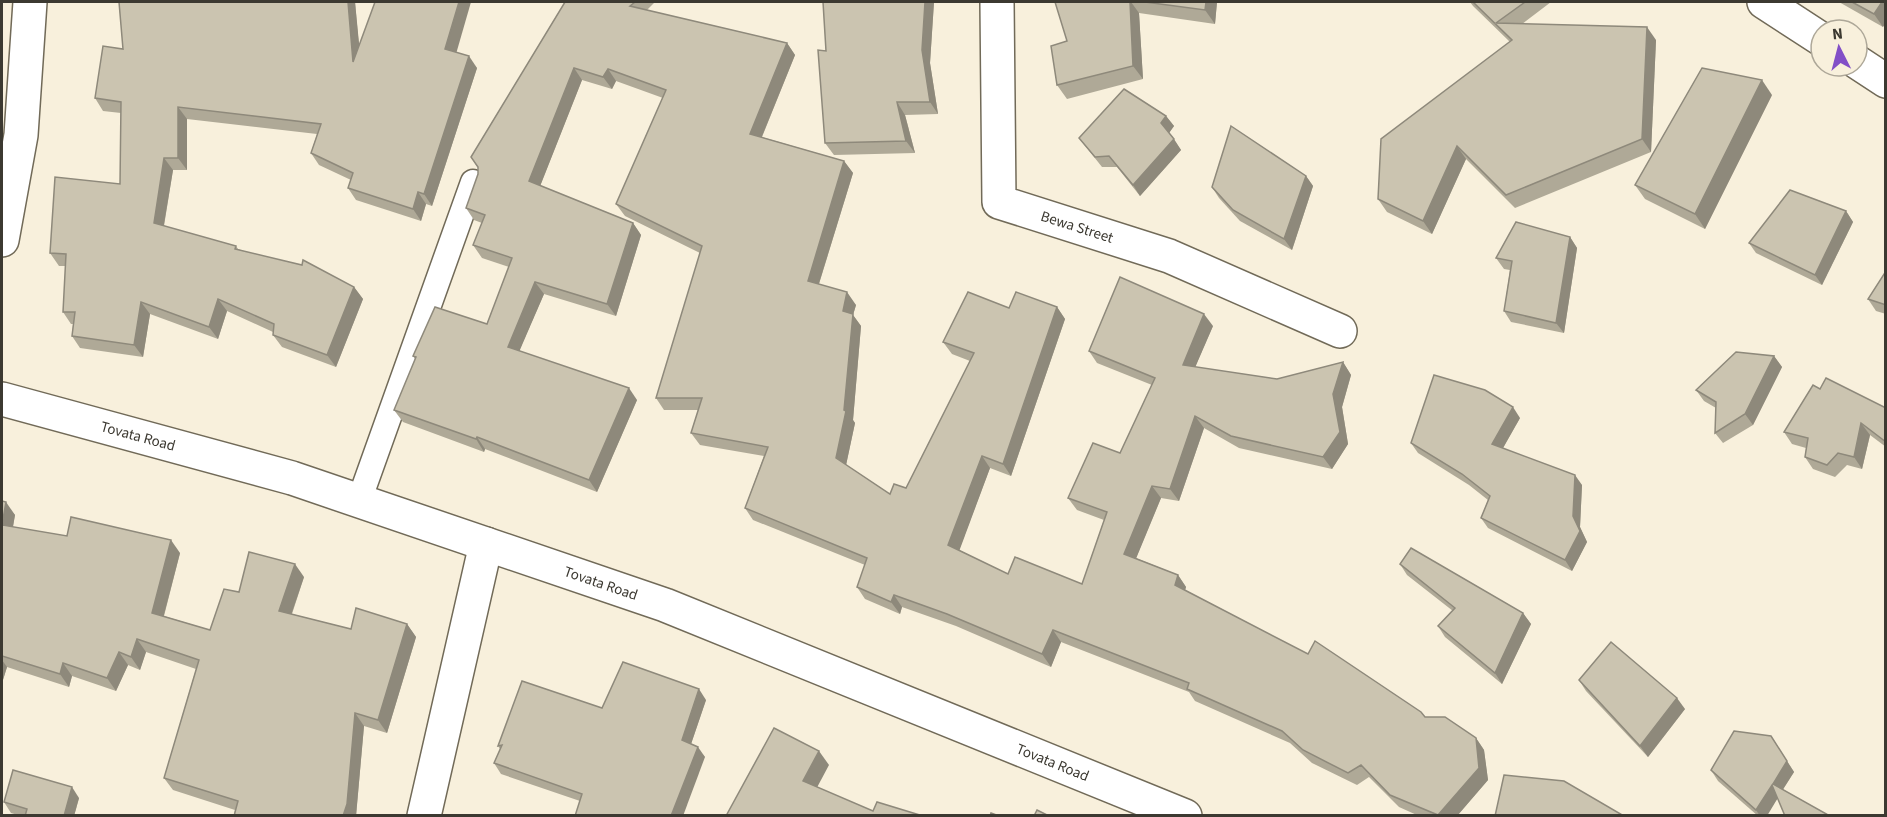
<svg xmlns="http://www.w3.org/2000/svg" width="1887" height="817" font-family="'Source Sans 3',sans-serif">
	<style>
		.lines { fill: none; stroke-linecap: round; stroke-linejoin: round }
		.service-casing { stroke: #716a58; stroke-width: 27 }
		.minor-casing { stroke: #716a58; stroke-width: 36 }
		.tertiary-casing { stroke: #716a58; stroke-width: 36 }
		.service { stroke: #fff; stroke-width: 24 }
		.minor { stroke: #fff; stroke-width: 33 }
		.tertiary { stroke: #fff; stroke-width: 33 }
		.wall { fill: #afa997 }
		.shaded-wall { fill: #8e897b }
		.building { fill: #cbc4b0; stroke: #8e897b; stroke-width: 1.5 }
		.labels { text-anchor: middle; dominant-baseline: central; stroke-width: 4.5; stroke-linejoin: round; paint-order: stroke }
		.street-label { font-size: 15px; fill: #3c3931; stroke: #f8f0dc }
	</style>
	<rect width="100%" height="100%" fill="#f8f0dc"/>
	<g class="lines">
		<defs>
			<polyline id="service" points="359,501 473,182"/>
			<g id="minor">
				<path id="s1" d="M997,2L999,202L1169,256L1340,331"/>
				<polyline points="1764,2 1821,39"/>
				<polyline points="1857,62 1886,81"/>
				<polyline points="2,240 21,135 30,2"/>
				<polyline points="424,816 486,544"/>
			</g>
			<g id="tertiary">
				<path id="s2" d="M2,399L292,478L665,605L1185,816"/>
			</g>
		</defs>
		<use href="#service" class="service-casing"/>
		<use href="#minor" class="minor-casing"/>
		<use href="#tertiary" class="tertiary-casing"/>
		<use href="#service" class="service"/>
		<use href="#minor" class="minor"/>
		<use href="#tertiary" class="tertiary"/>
	</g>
	<g class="wall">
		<polygon points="119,2 355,2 359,46 456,52 477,68 432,206 426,204 421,221 356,200 348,188 351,180 319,165 311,153 317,134 187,119 187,170 173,170 164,226 236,246 238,249 354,287 363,299 336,367 282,347 273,335 273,332 227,311 218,339 150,314 143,357 80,348 72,336 73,324 71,324 63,312 66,266 59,266 50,253 120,184 121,113 103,111 95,98 123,49"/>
		<polygon points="565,2 655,2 647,10 787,43 795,55 762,137 844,161 853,173 819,284 856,305 853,315 861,326 853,420 855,423 846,465 890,494 906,488 970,361 952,354 943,342 1009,308 1057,307 1065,319 1011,476 990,468 959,550 1008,574 1082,584 1104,520 1077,510 1068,498 1120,453 1152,385 1097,363 1089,351 1213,326 1195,367 1277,379 1343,362 1351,375 1342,407 1348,444 1332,469 1239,448 1204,428 1179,501 1161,498 1136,558 1178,575 1186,587 1185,590 1425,717 1476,738 1484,750 1488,780 1457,816 1419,816 1399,807 1369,777 1357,785 1312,763 1290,743 1195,701 1189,692 1061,642 1051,667 956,626 902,607 900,614 865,599 857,587 865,565 753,520 745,508 764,456 700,445 691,433 698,410 664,410 656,398 700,253 625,216 616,204 663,98 616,81 612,89 582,80 540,186 633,223 641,235 616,316 544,294 519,351 637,400 597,492 485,449 484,452 403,422 394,410 415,359 413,356 487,324 509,267 482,258 473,245 482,223 474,220 466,208 478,174 478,168 471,157"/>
		<polygon points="823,2 934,2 930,63 938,114 905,115 915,153 834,155 825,143 826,51"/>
		<polygon points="1055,2 1217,2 1215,24 1139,13 1143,79 1067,99 1057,85 1067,41"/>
		<polygon points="1470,2 1551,2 1522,24 1656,40 1651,152 1515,208 1466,159 1432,234 1387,212 1378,199 1510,42 1473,6"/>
		<polygon points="1839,2 1886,2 1883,27"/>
		<polygon points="1772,95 1705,229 1645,199 1635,185"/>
		<polygon points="1166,116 1174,126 1169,133 1181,150 1140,196 1117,167 1102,167 1079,138"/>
		<polygon points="1306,176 1313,186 1292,250 1240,221 1219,198 1212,187"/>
		<polygon points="1846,211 1853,222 1822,285 1756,253 1749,243"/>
		<polygon points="1570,237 1577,248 1564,333 1511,322 1504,311 1510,270 1504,269 1496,258"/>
		<polygon points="1886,271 1886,314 1876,311 1868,299"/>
		<polygon points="1774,356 1782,367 1753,425 1723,443 1715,433 1716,408 1704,401 1696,390"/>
		<polygon points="1820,389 1886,408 1886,447 1870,435 1862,469 1847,465 1835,477 1813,469 1805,457 1806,448 1792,444 1784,432"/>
		<polygon points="1520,418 1503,448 1582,485 1580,527 1587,542 1572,571 1488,528 1481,518 1488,500 1469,485 1418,453 1411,443"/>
		<polygon points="2,501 15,515 13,527 67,536 180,553 164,616 210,630 239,592 304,577 292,614 351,629 407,624 416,637 387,733 364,726 356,816 234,816 235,810 173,790 164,778 196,669 146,652 140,670 128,665 116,691 72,676 69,687 7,667 2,683"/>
		<polygon points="1400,564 1523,613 1531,624 1502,684 1445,637 1438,626 1453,611 1407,575"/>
		<polygon points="1579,680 1685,709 1648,757 1586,691"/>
		<polygon points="706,700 691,744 705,757 580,801 501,774 494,763 500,749 498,746 602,708"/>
		<polygon points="1771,736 1794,772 1766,816 1758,816 1718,781 1711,770"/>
		<polygon points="79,798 74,816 21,816 11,813 4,802"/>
	</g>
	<g class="shaded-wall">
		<polygon points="348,2 355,2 362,74 353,62"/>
		<polygon points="459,2 471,2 454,61 445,49"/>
		<polygon points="925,2 934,2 930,63 938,114 930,102 922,50"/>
		<polygon points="1130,2 1131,2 1139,13 1143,79 1133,66"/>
		<polygon points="1206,2 1217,2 1215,24 1205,10"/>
		<polygon points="1882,2 1886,2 1886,23 1883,27 1874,14"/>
		<polygon points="1647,27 1656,40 1651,152 1642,139"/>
		<polygon points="787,43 795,55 758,146 750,134"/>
		<polygon points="469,56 477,68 432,206 424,194"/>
		<polygon points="574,68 582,80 537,194 529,181"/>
		<polygon points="608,69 616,81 612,89 603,77"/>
		<polygon points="1762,80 1772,95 1705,229 1695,214"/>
		<polygon points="897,102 905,115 915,153 906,141"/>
		<polygon points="178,107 187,119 187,170 178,158"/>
		<polygon points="1166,116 1174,126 1169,133 1161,123"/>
		<polygon points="1174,139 1181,150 1140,196 1133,185"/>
		<polygon points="1457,146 1466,159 1432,234 1423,221"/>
		<polygon points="164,158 173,170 162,236 154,223"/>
		<polygon points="844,161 853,173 816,293 808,281"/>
		<polygon points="1306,176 1313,186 1292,250 1284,239"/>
		<polygon points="418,192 426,204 421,221 413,209"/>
		<polygon points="1846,211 1853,222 1822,285 1815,275"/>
		<polygon points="633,223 641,235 616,316 607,304"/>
		<polygon points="1570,237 1577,248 1564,333 1556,323"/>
		<polygon points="535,282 544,294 516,359 508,347"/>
		<polygon points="354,287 363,299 336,367 327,355"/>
		<polygon points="847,292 856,305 853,315 861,326 853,420 855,423 845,470 836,458 844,410 843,311"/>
		<polygon points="218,299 227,311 218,339 209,327"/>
		<polygon points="141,302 150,314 143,357 134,345"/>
		<polygon points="1057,307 1065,319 1011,476 1003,464"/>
		<polygon points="1204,314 1213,326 1191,377 1183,365"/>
		<polygon points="1774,356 1782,367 1753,425 1745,414"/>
		<polygon points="1343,362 1351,375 1342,407 1348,444 1332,469 1323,457 1333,394"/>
		<polygon points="629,388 637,400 597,492 589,480"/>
		<polygon points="1513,407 1520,418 1499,455 1492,444"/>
		<polygon points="1195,416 1204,428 1179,501 1170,489"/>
		<polygon points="1861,423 1870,435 1862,469 1854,457"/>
		<polygon points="477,437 485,449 484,452 476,439"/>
		<polygon points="982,456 990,468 957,557 948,545"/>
		<polygon points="1575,475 1582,485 1580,527 1587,542 1572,571 1565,560 1573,516"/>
		<polygon points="1152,486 1161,498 1133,566 1124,554"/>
		<polygon points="6,502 15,515 11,537 2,525"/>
		<polygon points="171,540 180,553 161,626 152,613"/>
		<polygon points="295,564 304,577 288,624 279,611"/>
		<polygon points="1178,575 1186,587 1183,597 1175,585"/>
		<polygon points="894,595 902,607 900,614 891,602"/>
		<polygon points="1523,613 1531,624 1502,684 1495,673"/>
		<polygon points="407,624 416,637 387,733 378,720"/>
		<polygon points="1053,630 1061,642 1051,667 1042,654"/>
		<polygon points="137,639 146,652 140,670 131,657"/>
		<polygon points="119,652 128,665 116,691 107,678"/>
		<polygon points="2,660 7,667 2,683"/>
		<polygon points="63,663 72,676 69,687 60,674"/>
		<polygon points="699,689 706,700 689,750 682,740"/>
		<polygon points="1677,698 1685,709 1648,757 1640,746"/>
		<polygon points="355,713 364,726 356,816 343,816"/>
		<polygon points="1771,736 1794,772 1780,794 1773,784"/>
		<polygon points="1476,738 1484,750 1488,780 1457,816 1439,816"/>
		<polygon points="698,747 705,757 683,816 671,816"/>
		<polygon points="819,751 829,765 813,795 803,781"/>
		<polygon points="1772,785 1779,796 1767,816 1760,816 1756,810"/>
		<polygon points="72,787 79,798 74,816 64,816"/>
	</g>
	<g class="building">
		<polygon points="119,2 348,2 353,62 375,2 459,2 445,49 469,56 424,194 418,192 413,209 348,188 353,173 311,153 321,124 178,107 178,158 164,158 154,223 236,246 235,249 302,265 303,260 354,287 327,355 273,335 274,324 218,299 209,327 141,302 134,345 72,336 75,312 63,312 66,254 50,253 55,177 120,184 121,102 95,98 103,46 123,49"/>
		<polygon points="565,2 635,2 630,6 787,43 750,134 844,161 808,281 847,292 843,311 853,314 844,410 846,411 836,458 890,494 894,484 906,488 974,353 943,342 968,292 1009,308 1016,292 1057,307 1003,464 982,456 948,545 1008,574 1015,557 1082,584 1107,512 1068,498 1093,443 1120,453 1155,378 1089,351 1120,277 1204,314 1183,365 1277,379 1343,362 1333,394 1340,432 1323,457 1231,436 1195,416 1170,489 1152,486 1124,554 1178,575 1175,585 1308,654 1315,641 1421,712 1425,717 1445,717 1476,738 1479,768 1438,815 1390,795 1361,765 1348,773 1303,750 1282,731 1187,689 1189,683 1053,630 1042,654 947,614 894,595 891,602 857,587 867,558 745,508 768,447 691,433 702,398 656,398 702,246 616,204 666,90 608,69 603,77 574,68 529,181 633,223 607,304 535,282 508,347 629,388 589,480 477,437 476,439 394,410 416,357 413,356 435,307 487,324 512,258 473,245 485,215 466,208 478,174 478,167 471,157"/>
		<polygon points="823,2 925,2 922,50 930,102 897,102 906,141 825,143 818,50 826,51"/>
		<polygon points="1055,2 1130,2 1133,66 1057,85 1051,46 1067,41"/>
		<polygon points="1145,2 1206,2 1205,10"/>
		<polygon points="1473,2 1525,2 1496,23 1647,27 1642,139 1506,195 1457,146 1423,221 1378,199 1381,139 1512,40"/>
		<polygon points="1852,2 1882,2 1874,14"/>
		<polygon points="1702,68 1762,80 1695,214 1635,185"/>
		<polygon points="1124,89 1166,116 1161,123 1174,139 1133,185 1109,156 1095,157 1079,138"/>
		<polygon points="1231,126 1306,176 1284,239 1233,210 1212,187"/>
		<polygon points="1790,190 1846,211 1815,275 1749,243"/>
		<polygon points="1516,222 1570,237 1556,323 1504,311 1512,261 1496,258"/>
		<polygon points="1886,271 1886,305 1868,299"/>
		<polygon points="1736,352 1774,356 1745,414 1715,433 1716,402 1696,390"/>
		<polygon points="1434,375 1485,390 1513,407 1492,444 1575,475 1573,516 1580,531 1565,560 1481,518 1490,496 1462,474 1411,443"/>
		<polygon points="1826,378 1886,408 1886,442 1861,423 1854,457 1838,453 1827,465 1805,457 1808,438 1784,432 1813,385 1820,389"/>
		<polygon points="2,501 6,502 2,525 67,536 71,517 171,540 152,613 210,630 224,589 239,592 249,552 295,564 279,611 351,629 356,608 407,624 378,720 355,713 347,804 343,816 234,816 238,801 164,778 199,660 137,639 131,657 119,652 107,678 63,663 60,674 2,656"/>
		<polygon points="1411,548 1523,613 1495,673 1438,626 1455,608 1400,564"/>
		<polygon points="1611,642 1677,698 1640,746 1579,680"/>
		<polygon points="623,662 699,689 682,740 698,747 671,816 575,816 582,794 494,763 502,745 498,746 522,681 602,708"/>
		<polygon points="774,728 819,751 803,781 873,811 877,802 923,816 726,816"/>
		<polygon points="1734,731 1771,736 1787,761 1773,784 1830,816 1785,816 1772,785 1756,810 1711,770"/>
		<polygon points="13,770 72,787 64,816 25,816 27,809 4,802"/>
		<polygon points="1504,775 1564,781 1624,816 1495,816"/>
		<polygon points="1037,810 1049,816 1034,816"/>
		<polygon points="991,813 999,816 990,816"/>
	</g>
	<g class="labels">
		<g class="street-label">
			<text stroke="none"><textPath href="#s1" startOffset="282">Bewa Street</textPath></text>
			<text stroke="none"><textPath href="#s2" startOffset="141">Tovata Road</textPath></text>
			<text stroke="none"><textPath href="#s2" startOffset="627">Tovata Road</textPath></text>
			<text stroke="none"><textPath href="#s2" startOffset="1113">Tovata Road</textPath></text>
		</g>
	</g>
	<rect width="1887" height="817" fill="none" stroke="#3c3931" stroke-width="6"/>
	<g transform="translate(1839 48) rotate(354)"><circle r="28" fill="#f8f0dc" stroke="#ada798" stroke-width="1.5"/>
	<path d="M0-4.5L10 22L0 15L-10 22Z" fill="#824fc7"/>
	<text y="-9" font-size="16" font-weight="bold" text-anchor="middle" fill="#3c3931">N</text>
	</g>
</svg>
